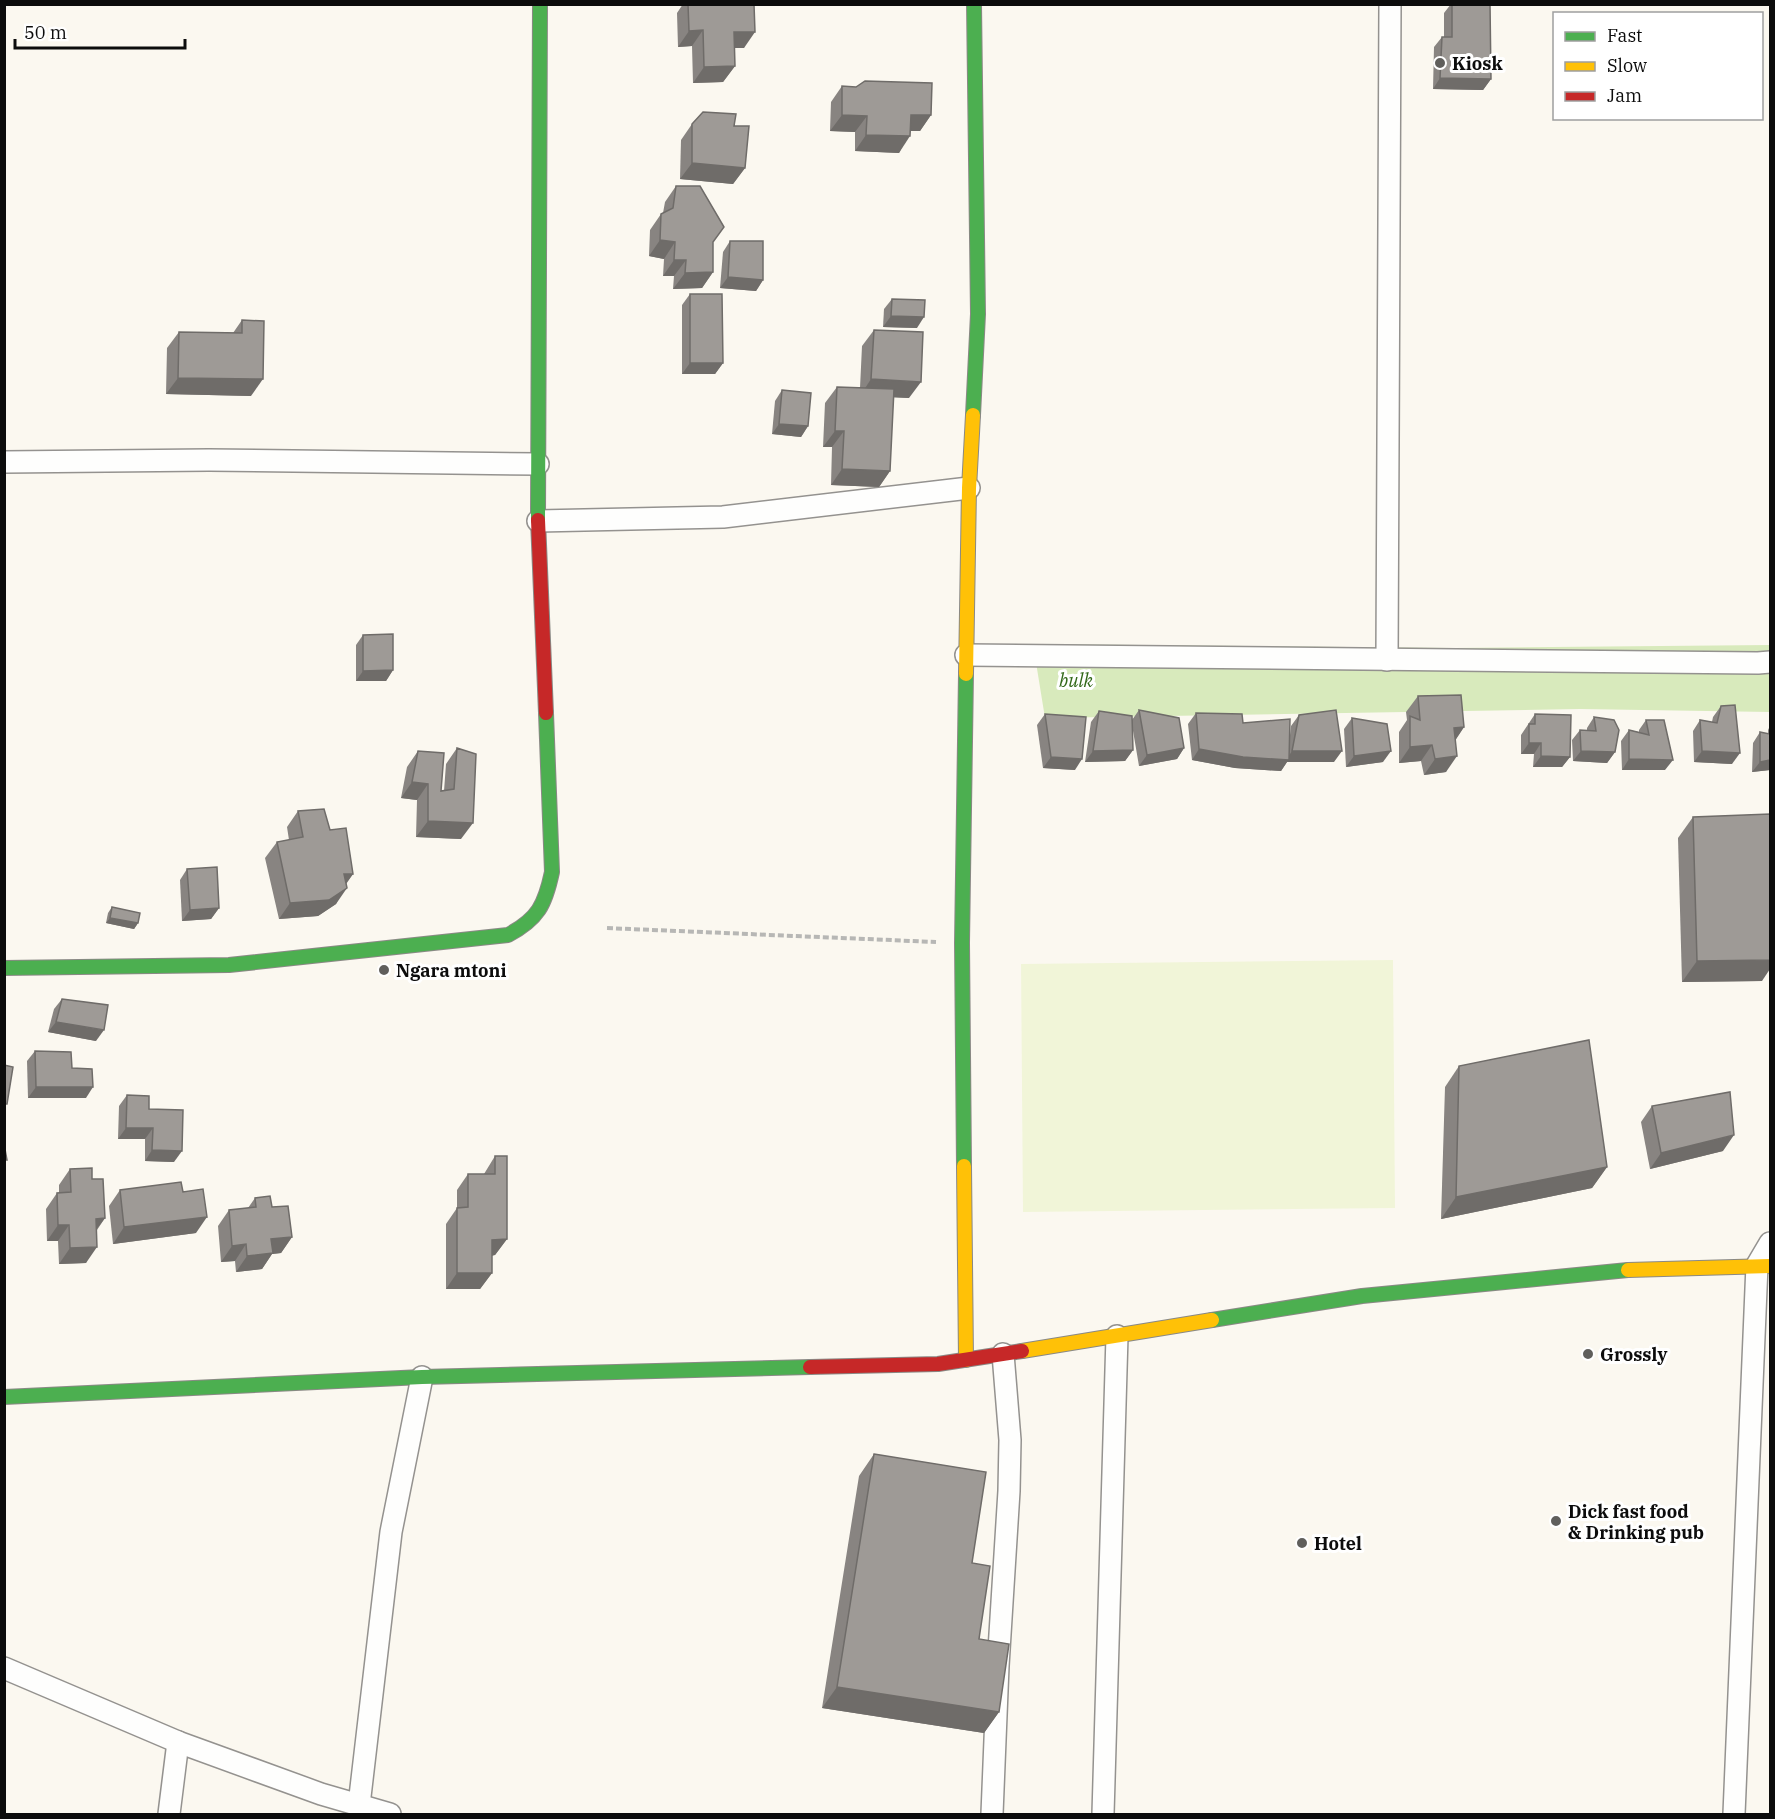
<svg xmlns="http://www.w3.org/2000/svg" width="1775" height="1819" font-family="'IBM Plex Serif',serif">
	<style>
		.forest { fill: #d8eabc }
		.pitch { fill: #f1f5d8 }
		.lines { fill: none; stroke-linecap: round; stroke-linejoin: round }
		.street-casing { stroke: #94928f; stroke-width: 24 }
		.fast-casing { stroke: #8a8985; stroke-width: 16 }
		.slow-casing { stroke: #8a8985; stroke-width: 16 }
		.jam-casing { stroke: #8a8985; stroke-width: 16 }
		.path { stroke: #b7b7b5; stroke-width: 4; stroke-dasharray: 6 3; stroke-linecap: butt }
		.street { stroke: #fefefd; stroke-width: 21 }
		.fast { stroke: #4caf50; stroke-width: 14 }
		.slow { stroke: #ffc107; stroke-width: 14 }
		.jam { stroke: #c62828; stroke-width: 14 }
		.wall { fill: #888481 }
		.shaded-wall { fill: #6f6c69 }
		.building { fill: #9e9a96; stroke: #6f6c69; stroke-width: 1.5 }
		.poi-dot { fill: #605f5c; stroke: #fff; stroke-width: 2 }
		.labels { text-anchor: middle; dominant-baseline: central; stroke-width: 6; stroke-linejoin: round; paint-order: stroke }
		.poi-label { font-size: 18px; font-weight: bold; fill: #0c0c0c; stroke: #fff; text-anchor: start }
		.park-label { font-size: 18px; font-style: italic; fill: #326819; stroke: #fff }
	</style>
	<rect width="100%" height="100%" fill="#fbf8f0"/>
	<polygon class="forest" points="1033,644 1455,648 1770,645 1770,712 1580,709 1045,718"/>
	<polygon class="pitch" points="1393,960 1395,1208 1023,1212 1021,964"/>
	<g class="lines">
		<defs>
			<g id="street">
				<polyline points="4,462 209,460 538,464"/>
				<polyline points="538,521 723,517 969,488"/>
				<polyline points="966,655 1758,663 1770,662"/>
				<polyline points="1387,660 1390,4"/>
				<polyline points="4,1668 178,1742 321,1794 390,1814"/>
				<polyline points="359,1805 391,1532 422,1377"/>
				<polyline points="169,1814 178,1742"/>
				<polyline points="992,1814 998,1666 1009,1491 1010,1440 1003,1354"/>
				<polyline points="1103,1814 1117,1336"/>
				<polyline points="1734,1814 1757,1265 1770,1243"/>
			</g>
			<g id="fast">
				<polyline points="973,415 978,314 974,4"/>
				<polyline points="538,520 540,4"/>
				<path d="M4,968L229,965L508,935C538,919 545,905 552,872L546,713"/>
				<polyline points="964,1166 962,943 966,674"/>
				<polyline points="1212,1320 1362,1296 1628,1270"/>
				<polyline points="4,1397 422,1377 810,1367"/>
			</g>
			<g id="slow">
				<polyline points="966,674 969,488 973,415"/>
				<polyline points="964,1166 966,1360"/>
				<polyline points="1628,1270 1770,1266"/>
				<polyline points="1022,1351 1212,1320"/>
			</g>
			<g id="jam">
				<polyline points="538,520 546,713"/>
				<polyline points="810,1367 938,1364 1022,1351"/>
			</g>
		</defs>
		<use href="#street" class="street-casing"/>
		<use href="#fast" class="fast-casing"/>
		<use href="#slow" class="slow-casing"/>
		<use href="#jam" class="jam-casing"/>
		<polyline class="path" points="607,928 936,942"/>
		<use href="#street" class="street"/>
		<use href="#fast" class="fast"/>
		<use href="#slow" class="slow"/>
		<use href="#jam" class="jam"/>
	</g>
	<g class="wall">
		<polygon points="683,4 754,4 744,48 734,48 735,66 723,82 693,83 692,46 678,47 677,13"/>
		<polygon points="1451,4 1490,4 1491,79 1483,90 1433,89 1434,47 1442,37 1444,37 1444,13"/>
		<polygon points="842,86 931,115 920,131 910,131 899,153 855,151 855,132 830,131 831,102"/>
		<polygon points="692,124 734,126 745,168 733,184 680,179 681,140"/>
		<polygon points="676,186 713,243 713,272 702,288 673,289 674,276 663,276 664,259 649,256 650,230 661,214 663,213 665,202"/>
		<polygon points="730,241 763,280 756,291 720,288 723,252"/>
		<polygon points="690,294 723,363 715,374 682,374 682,305"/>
		<polygon points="892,299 917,328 883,327 884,309"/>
		<polygon points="242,320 251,396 166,394 167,348 179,332 233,333"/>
		<polygon points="874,330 909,398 893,397 890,471 879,487 831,485 832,447 823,447 825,403 837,387 860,388 862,346"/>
		<polygon points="782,390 808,426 801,437 772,434 775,401"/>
		<polygon points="363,635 393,670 386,681 356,681 356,645"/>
		<polygon points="1418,696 1464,727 1455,740 1446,772 1424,775 1421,761 1399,763 1399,732 1407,720 1406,712"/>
		<polygon points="1721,706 1732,764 1694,762 1693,731 1700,720 1712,722 1713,717"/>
		<polygon points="1139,710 1184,748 1177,759 1139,766 1132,725 1133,750 1125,761 1085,762 1091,722 1099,711 1132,720"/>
		<polygon points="1196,713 1290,735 1291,726 1299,715 1334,762 1287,762 1281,771 1235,768 1192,760 1188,724"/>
		<polygon points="1045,714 1075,770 1043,768 1037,725"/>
		<polygon points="1535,714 1570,757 1562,767 1533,767 1534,754 1521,754 1521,735"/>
		<polygon points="1594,717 1615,752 1607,763 1573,761 1572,740 1580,730 1587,730 1587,728"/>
		<polygon points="1352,718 1383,762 1346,767 1344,729"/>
		<polygon points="1646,720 1665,770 1622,770 1621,741 1629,730 1639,732 1639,730"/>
		<polygon points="1770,726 1770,770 1752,772 1753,743 1760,732 1768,734 1768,730"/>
		<polygon points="457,748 461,839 416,837 417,800 401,798 407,767 418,751 441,791 444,791 446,764"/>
		<polygon points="298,811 330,830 353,874 346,883 336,904 318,916 279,919 265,858 277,842 289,840 287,827"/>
		<polygon points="1693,817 1762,981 1682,982 1678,838"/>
		<polygon points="187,869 219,908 211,919 182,921 180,880"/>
		<polygon points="112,907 138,923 134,929 106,923 108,913"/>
		<polygon points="62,999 96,1041 48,1032 54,1009"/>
		<polygon points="35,1051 86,1098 28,1098 27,1061"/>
		<polygon points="1459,1066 1607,1167 1592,1188 1441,1219 1445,1087"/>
		<polygon points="127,1095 149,1109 174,1162 145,1161 145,1139 118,1139 119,1106"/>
		<polygon points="1652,1106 1723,1151 1650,1169 1641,1122"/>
		<polygon points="495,1156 507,1239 495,1255 492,1256 492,1273 480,1289 446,1289 446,1224 457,1208 457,1190 468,1174 484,1174"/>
		<polygon points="70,1169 105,1218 97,1230 86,1263 59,1264 58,1241 47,1241 46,1209 57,1193 59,1193 59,1185"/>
		<polygon points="120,1190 183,1192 196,1233 113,1244 109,1206"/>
		<polygon points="255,1198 272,1207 292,1237 281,1253 272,1254 262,1269 236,1272 235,1261 221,1262 218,1226 229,1210 248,1208"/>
		<polygon points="874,1454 972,1563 979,1639 999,1712 984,1733 822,1708 859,1476"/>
	</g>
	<g class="shaded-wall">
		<polygon points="703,30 692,46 678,47 689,31"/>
		<polygon points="734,32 755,32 744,48 723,48"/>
		<polygon points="735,66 723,82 693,83 704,67"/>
		<polygon points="1440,78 1491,79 1483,90 1433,89"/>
		<polygon points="842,115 867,116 855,132 830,131"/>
		<polygon points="911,115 931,115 920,131 900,131"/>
		<polygon points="866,135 910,136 899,153 855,151"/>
		<polygon points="692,163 745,168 733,184 680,179"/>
		<polygon points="660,240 675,242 664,259 649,256"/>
		<polygon points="674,260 686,260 674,276 663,276"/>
		<polygon points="713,272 702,288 673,289 685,273"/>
		<polygon points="728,277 763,280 756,291 720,288"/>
		<polygon points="891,316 924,317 917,328 883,327"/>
		<polygon points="690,363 723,363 715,374 682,374"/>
		<polygon points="178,378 263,379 251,396 166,394"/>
		<polygon points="871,379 921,382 909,398 860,396"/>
		<polygon points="779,424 808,426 801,437 772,434"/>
		<polygon points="835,431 844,431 832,447 823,447"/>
		<polygon points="842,469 890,471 879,487 831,485"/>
		<polygon points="393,670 386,681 356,681 363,671"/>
		<polygon points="1464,727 1453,744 1454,728"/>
		<polygon points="1529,743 1541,743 1534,754 1521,754"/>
		<polygon points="1432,745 1421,761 1399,763 1410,747"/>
		<polygon points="1184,748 1177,759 1139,766 1147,755"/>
		<polygon points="1199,749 1286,760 1292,751 1342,751 1334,762 1287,762 1281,771 1235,768 1192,760"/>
		<polygon points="1133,750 1125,761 1085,762 1093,751"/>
		<polygon points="1391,751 1383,762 1346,767 1354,756"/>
		<polygon points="1581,751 1615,752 1607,763 1573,761"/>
		<polygon points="1702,751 1740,753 1732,764 1694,762"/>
		<polygon points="1457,756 1446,772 1424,775 1435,759"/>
		<polygon points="1541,756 1570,757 1562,767 1533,767"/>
		<polygon points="1051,757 1082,759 1075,770 1043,768"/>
		<polygon points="1629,759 1673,760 1665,770 1622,770"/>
		<polygon points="1770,760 1770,770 1752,772 1760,762"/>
		<polygon points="412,782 428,784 417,800 401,798"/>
		<polygon points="428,821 473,823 461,839 416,837"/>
		<polygon points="344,874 353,874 342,890"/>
		<polygon points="347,888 336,904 318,916 279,919 290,903"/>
		<polygon points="219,908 211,919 182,921 190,910"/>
		<polygon points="110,918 138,923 134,929 106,923"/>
		<polygon points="1770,960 1770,969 1762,981 1682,982 1697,961"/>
		<polygon points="56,1022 104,1030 96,1041 48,1032"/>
		<polygon points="36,1087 93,1087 86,1098 28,1098"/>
		<polygon points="126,1128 153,1128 145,1139 118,1139"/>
		<polygon points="1734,1135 1723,1151 1650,1169 1661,1153"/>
		<polygon points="152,1150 182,1151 174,1162 145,1161"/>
		<polygon points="1607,1167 1592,1188 1441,1219 1456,1197"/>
		<polygon points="207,1217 196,1233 113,1244 124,1227"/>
		<polygon points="105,1218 93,1234 96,1219"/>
		<polygon points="58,1225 69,1225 58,1241 47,1241"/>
		<polygon points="292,1237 281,1253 272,1254 262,1269 236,1272 247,1256 271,1239"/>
		<polygon points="507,1239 495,1255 480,1256 492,1240"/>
		<polygon points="246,1244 235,1261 221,1262 232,1246"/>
		<polygon points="97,1247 86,1263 59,1264 70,1248"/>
		<polygon points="457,1273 492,1273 480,1289 446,1289"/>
		<polygon points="837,1687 999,1712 984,1733 822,1708"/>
	</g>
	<g class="building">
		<polygon points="688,4 754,4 755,32 734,32 735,66 704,67 703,30 689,31"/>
		<polygon points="1452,4 1490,4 1491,79 1440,78 1442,37 1452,37"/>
		<polygon points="865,81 932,83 931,115 911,115 910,136 866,135 867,116 842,115 842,86 856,87"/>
		<polygon points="703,112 736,114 734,126 749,126 745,168 692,163 692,124"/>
		<polygon points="676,186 700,186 724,227 713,242 713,272 685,273 686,260 674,260 675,242 660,240 661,214 673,208"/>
		<polygon points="730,241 763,241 763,280 728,277"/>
		<polygon points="690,294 722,294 723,363 690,363"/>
		<polygon points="892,299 925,300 924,317 891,316"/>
		<polygon points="242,320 264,321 263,379 178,378 179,332 242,333"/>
		<polygon points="874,330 923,332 921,382 871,379"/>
		<polygon points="837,387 894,389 890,471 842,469 844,431 835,431"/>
		<polygon points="782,390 811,393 808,426 779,424"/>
		<polygon points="393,634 393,670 363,671 363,635"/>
		<polygon points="1461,695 1464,727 1454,728 1457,756 1435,759 1432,745 1410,747 1410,716 1420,720 1418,696"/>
		<polygon points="1735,705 1740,753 1702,751 1700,720 1717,723 1721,706"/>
		<polygon points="1139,710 1179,718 1184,748 1147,755"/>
		<polygon points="1336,710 1342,751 1292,751 1299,715"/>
		<polygon points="1099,711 1132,716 1133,750 1093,751"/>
		<polygon points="1196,713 1242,714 1243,723 1290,719 1289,760 1243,757 1199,749"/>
		<polygon points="1045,714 1086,717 1082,759 1051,757"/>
		<polygon points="1535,714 1571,715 1570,757 1541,756 1541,743 1529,743 1529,724 1535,724"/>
		<polygon points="1594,717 1614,720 1619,730 1615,752 1581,751 1580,730 1596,731"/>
		<polygon points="1352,718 1387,724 1391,751 1354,756"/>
		<polygon points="1646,720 1664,720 1673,760 1629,759 1629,730 1649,735"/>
		<polygon points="1760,732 1770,734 1770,760 1760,762"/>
		<polygon points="457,748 476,754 473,823 428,821 428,784 412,782 418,751 444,753 441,791 454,789"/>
		<polygon points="324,809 330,830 346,828 353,874 344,874 347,888 329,900 290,903 277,842 303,837 298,811"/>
		<polygon points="1770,814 1770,960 1697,961 1693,817"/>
		<polygon points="217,867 219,908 190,910 187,869"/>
		<polygon points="112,907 140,913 138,923 110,918"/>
		<polygon points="62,999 108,1005 104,1030 56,1022"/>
		<polygon points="1589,1040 1607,1167 1456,1197 1459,1066"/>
		<polygon points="35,1051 71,1052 72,1068 92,1069 93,1087 36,1087"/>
		<polygon points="4,1065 13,1067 7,1104 4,1104"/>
		<polygon points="1730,1092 1734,1135 1661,1153 1652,1106"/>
		<polygon points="127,1095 149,1096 149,1109 183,1110 182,1151 152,1150 153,1128 126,1128"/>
		<polygon points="4,1144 7,1160 4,1160"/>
		<polygon points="495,1156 507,1156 507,1239 492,1240 492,1273 457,1273 457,1208 468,1207 468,1174 495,1174"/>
		<polygon points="92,1168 92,1179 103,1179 105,1218 96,1219 97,1247 70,1248 69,1225 58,1225 57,1193 71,1192 70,1169"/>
		<polygon points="181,1182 183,1192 203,1189 207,1217 124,1227 120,1190"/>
		<polygon points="270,1196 272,1207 288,1206 292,1237 271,1239 273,1253 247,1256 246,1244 232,1246 229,1210 256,1207 255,1198"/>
		<polygon points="874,1454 986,1472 972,1563 990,1566 979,1639 1009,1644 999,1712 837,1687"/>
	</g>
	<g class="poi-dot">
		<circle cx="1440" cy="63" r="6"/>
		<circle cx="384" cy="970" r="6"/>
		<circle cx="1588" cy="1354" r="6"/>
		<circle cx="1556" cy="1521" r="6"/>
		<circle cx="1302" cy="1543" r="6"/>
	</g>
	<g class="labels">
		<g class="poi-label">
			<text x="1452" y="63">Kiosk</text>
			<text x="396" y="970">Ngara mtoni</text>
			<text x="1600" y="1354">Grossly</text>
			<text x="1568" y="1511">Dick fast food<tspan x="1568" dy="21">&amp; Drinking pub</tspan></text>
			<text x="1314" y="1543">Hotel</text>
		</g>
		<g class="park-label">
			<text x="1076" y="680">bulk</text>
		</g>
	</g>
	<rect width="1775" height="1819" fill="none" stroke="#0c0c0c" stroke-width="12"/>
	<rect x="1553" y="12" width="210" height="108" fill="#ffffff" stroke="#9e9e9e" stroke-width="1.5"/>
	<rect x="1565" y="32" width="30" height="9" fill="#4caf50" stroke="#9e9e9e" stroke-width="1.5"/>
	<text x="1607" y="42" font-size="18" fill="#0c0c0c">Fast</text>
	<rect x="1565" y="62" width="30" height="9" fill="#ffc107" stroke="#9e9e9e" stroke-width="1.5"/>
	<text x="1607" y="72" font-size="18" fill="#0c0c0c">Slow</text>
	<rect x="1565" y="92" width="30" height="9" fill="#c62828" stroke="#9e9e9e" stroke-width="1.5"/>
	<text x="1607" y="102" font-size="18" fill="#0c0c0c">Jam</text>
	<path d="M15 39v9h170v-9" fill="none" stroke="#0c0c0c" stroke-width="3"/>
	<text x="24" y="39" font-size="18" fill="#0c0c0c" stroke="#ffffff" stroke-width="4.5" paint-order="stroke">50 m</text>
</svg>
